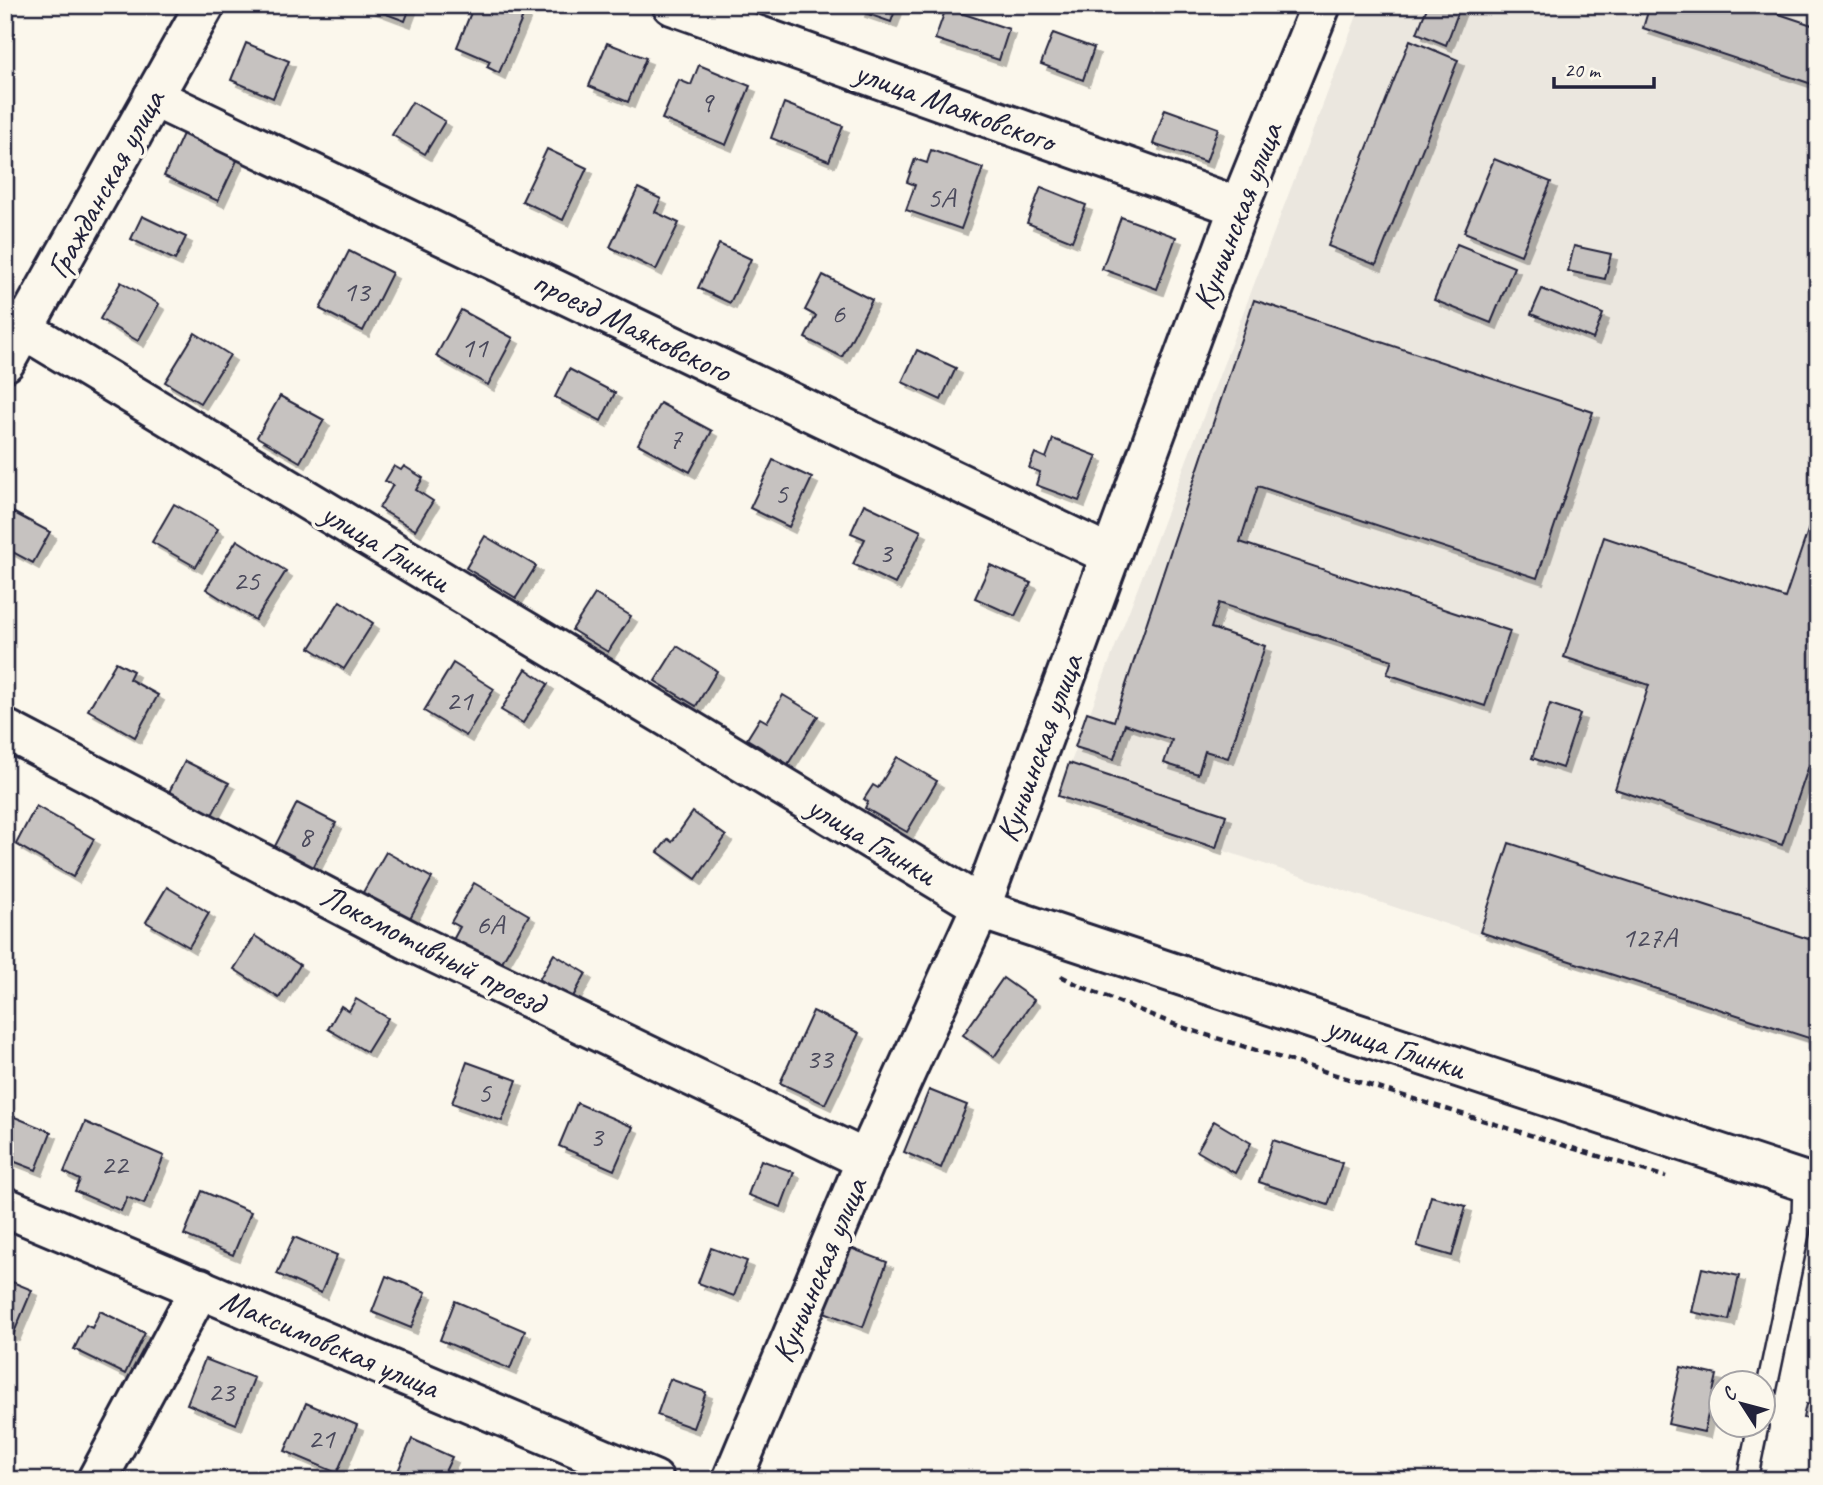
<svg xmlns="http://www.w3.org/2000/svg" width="1823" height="1485" font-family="Caveat,sans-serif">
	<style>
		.built { fill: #ebe7df }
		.building { fill: #c6c2c0; stroke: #22223b; stroke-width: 2; filter: url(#shadow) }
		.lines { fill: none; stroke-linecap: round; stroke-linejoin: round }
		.service-casing { stroke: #22223b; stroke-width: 24 }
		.minor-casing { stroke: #22223b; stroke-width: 44 }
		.tertiary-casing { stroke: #22223b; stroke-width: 44 }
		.path { stroke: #22223b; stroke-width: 4.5; stroke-dasharray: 7 5; stroke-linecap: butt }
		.service { stroke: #fbf7ec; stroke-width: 19 }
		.minor { stroke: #fbf7ec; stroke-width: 38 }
		.tertiary { stroke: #fbf7ec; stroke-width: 38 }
		.labels { text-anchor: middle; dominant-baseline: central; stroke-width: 7; stroke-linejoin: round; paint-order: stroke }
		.number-label { font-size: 30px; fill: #4b4a5c }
		.street-label { font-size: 33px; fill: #22223b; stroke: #fbf7ec }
	</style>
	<defs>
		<filter id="shadow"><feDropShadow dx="6" dy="6" stdDeviation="0" flood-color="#0004"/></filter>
	</defs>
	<rect width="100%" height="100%" fill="#fbf7ec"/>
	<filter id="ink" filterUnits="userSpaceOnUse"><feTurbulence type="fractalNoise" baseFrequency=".0143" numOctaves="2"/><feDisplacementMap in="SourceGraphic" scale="14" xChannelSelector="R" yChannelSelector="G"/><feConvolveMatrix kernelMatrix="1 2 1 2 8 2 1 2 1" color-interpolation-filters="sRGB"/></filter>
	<g filter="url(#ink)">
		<polygon class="built" points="1361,5 1818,5 1818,1047 1058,796"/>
		<g class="building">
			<polygon points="371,5 411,5 405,21 370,8"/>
			<polygon points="474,5 508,5 525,12 499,73 487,67 490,61 457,47"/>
			<polygon points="861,5 897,5 891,22 859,11"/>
			<polygon points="1428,5 1461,5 1446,45 1417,33"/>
			<polygon points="1650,5 1752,5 1818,27 1818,86 1643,28"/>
			<polygon points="946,8 1009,29 999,60 935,39"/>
			<polygon points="1053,33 1094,48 1083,80 1041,64"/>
			<polygon points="1410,40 1458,60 1376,265 1328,246"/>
			<polygon points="246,43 289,61 273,98 231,80"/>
			<polygon points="607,43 646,58 628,102 589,86"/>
			<polygon points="699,65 750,86 726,145 662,119 679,80 691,85"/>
			<polygon points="412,102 445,121 425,154 392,135"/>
			<polygon points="784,103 843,126 829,161 771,138"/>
			<polygon points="1165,109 1218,128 1206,162 1153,144"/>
			<polygon points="186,127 241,152 218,201 164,176"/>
			<polygon points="547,149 587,168 563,220 522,201"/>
			<polygon points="931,150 983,168 961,229 906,210 915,185 907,182 915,159 927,163"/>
			<polygon points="1494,159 1551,182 1521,255 1464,232"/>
			<polygon points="1041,187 1086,205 1072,241 1027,223"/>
			<polygon points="638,188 661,199 655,212 679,223 656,270 610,247"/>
			<polygon points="142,216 186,237 175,260 131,239"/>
			<polygon points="1121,217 1176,237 1157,289 1102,269"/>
			<polygon points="719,244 751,259 730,303 698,288"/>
			<polygon points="1457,244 1514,267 1491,323 1434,300"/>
			<polygon points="1574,246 1611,254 1605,279 1568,271"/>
			<polygon points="349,251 392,273 363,331 320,309"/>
			<polygon points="823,275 872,300 842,357 805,338 816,316 805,310"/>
			<polygon points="121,282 159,304 138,341 100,319"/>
			<polygon points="1542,289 1603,314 1593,339 1531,314"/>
			<polygon points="1254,300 1593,412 1537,578 1258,486 1240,542 1510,631 1485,706 1387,674 1392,660 1219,603 1211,628 1265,646 1228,758 1205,751 1198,774 1164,763 1172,740 1125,724 1114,759 1075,747 1087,712 1114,721"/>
			<polygon points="461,310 513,338 488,385 436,356"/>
			<polygon points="195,333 230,355 200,403 165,382"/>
			<polygon points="917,350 956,368 941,400 902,382"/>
			<polygon points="569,369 615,393 601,421 555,397"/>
			<polygon points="280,396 324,420 300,462 257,437"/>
			<polygon points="660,403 712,431 690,472 638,444"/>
			<polygon points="1053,439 1097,456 1079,501 1036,485 1040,472 1029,468 1035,453 1046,458"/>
			<polygon points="773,460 812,478 789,527 750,508"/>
			<polygon points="394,466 401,470 404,466 423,478 416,490 433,501 415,530 379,508 393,485 385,481"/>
			<polygon points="1818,501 1818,739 1782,845 1615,789 1649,685 1564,657 1604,537 1785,598"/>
			<polygon points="174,504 218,529 196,567 152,542"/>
			<polygon points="864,504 921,531 895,584 853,564 865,539 851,533"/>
			<polygon points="5,508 50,532 33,563 5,548"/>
			<polygon points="485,536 536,566 516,598 466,568"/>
			<polygon points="237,540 286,571 255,620 206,589"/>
			<polygon points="990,565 1031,583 1015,616 975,598"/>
			<polygon points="595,594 631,616 608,652 572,630"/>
			<polygon points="340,601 373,623 344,669 310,648"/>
			<polygon points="677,646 717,671 696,706 655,681"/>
			<polygon points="116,662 133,671 129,679 158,695 135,737 88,710"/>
			<polygon points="453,663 494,689 466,736 424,711"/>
			<polygon points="526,669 548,684 523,723 501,710"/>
			<polygon points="783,695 818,716 788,764 747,739 760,718 767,722"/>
			<polygon points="1550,704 1580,714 1562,768 1532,758"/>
			<polygon points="897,757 937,781 907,832 865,808 868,802 864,799 873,785 878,788"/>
			<polygon points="185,761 229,783 212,815 169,792"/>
			<polygon points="1069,763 1226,815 1216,848 1058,796"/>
			<polygon points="297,803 336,823 313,868 274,848"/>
			<polygon points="36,806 94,839 73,877 16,844"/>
			<polygon points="693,812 726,836 696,879 658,852 668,839 672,842"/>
			<polygon points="1509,843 1818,942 1818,1041 1480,932"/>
			<polygon points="386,852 432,878 409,920 362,894"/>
			<polygon points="474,883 529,915 499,967 453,940 460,927 451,922"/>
			<polygon points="167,887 209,913 189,947 146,922"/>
			<polygon points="255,936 300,965 279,998 234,969"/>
			<polygon points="554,954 586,973 569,1004 536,985"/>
			<polygon points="1003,978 1034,1000 994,1057 963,1035"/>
			<polygon points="356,999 388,1018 367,1052 328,1029 341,1006 349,1011"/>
			<polygon points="813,1011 859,1033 825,1104 780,1083"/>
			<polygon points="467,1062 517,1080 502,1121 452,1103"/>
			<polygon points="929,1090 967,1105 941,1168 904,1152"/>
			<polygon points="577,1103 633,1127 614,1170 559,1146"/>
			<polygon points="5,1113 51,1132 36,1170 5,1158"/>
			<polygon points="1214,1121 1251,1143 1235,1173 1197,1151"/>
			<polygon points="85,1122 164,1156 144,1204 127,1197 121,1211 75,1191 80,1180 64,1172"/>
			<polygon points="1273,1140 1342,1163 1328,1205 1259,1182"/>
			<polygon points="761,1160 794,1172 781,1207 748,1195"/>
			<polygon points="202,1191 251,1212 233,1255 184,1235"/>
			<polygon points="1431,1196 1466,1206 1452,1256 1417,1246"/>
			<polygon points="294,1237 337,1255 321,1293 277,1274"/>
			<polygon points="848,1247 887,1262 863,1327 824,1312"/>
			<polygon points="711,1248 747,1261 734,1296 698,1283"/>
			<polygon points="1702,1268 1739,1276 1729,1320 1692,1312"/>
			<polygon points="386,1276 426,1292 411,1328 372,1312"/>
			<polygon points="5,1279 32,1290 13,1335 5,1332"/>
			<polygon points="455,1301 525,1331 510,1369 440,1340"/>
			<polygon points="100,1311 145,1333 125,1374 74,1349 86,1325 92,1328"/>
			<polygon points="205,1359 254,1378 236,1424 187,1404"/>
			<polygon points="1681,1367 1717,1375 1704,1432 1668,1424"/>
			<polygon points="670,1379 706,1392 693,1428 657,1415"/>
			<polygon points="306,1403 357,1425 337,1473 285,1451"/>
			<polygon points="1806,1404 1818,1406 1818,1460 1811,1459 1817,1420 1803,1418"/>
			<polygon points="412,1439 452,1457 441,1480 394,1480"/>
		</g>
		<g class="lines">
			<defs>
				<g id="service">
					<polyline points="1764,1401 1802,1219 1803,1182"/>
					<polyline points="1747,1480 1758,1426"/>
				</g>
				<g id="minor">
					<polyline points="672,5 1239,207"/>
					<polyline points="153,97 1110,555"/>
					<polyline points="5,362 205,5"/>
					<polyline points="5,729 416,944 866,1160"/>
					<polyline points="5,1207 654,1480"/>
					<polyline points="97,1480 200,1288"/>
					<polyline points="732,1480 866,1160 980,909 1239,207 1321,5"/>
				</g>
				<polyline id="tertiary" points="5,318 975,902 980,909 1818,1186"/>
			</defs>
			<use href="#service" class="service-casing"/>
			<use href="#minor" class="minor-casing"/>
			<use href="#tertiary" class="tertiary-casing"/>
			<polyline class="path" points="1061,976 1080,986 1181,1027 1666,1177"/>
			<use href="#service" class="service"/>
			<use href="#minor" class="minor"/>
			<use href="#tertiary" class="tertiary"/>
		</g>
	</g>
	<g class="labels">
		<g class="number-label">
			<text x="706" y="102">9</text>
			<text x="941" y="197">5А</text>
			<text x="356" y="291">13</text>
			<text x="838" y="313">6</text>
			<text x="474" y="347">11</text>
			<text x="675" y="438">7</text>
			<text x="781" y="493">5</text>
			<text x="885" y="552">3</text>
			<text x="246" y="580">25</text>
			<text x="459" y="700">21</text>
			<text x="305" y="836">8</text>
			<text x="490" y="924">6А</text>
			<text x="1649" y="937">127А</text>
			<text x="819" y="1058">33</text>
			<text x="484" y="1092">5</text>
			<text x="596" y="1136">3</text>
			<text x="114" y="1164">22</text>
			<text x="221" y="1391">23</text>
			<text x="321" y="1438">21</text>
		</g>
		<g class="street-label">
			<text transform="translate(955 106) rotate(20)">улица Маяковского</text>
			<text transform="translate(105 184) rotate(-61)">Гражданская улица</text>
			<text transform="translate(1237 216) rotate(-69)">Куньинская улица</text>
			<text transform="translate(632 326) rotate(26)">проезд Маяковского</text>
			<text transform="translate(386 547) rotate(31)">улица Глинки</text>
			<text transform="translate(1039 748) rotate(-70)">Куньинская улица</text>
			<text transform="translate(872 840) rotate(31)">улица Глинки</text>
			<text transform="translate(433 949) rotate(27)">Локомотивный проезд</text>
			<text transform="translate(1396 1047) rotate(18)">улица Глинки</text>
			<text transform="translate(819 1270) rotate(-67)">Куньинская улица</text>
			<text transform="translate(330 1343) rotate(23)">Максимовская улица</text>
		</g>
	</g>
	<rect width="1823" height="1485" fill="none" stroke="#fbf7ec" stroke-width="28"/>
	<rect x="14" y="14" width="1795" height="1457" fill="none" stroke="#22223b" stroke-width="2.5" filter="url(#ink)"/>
	<g transform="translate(1742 1404) rotate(306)"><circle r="33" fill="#fbf7ec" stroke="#a4a2a5" stroke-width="2"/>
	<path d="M0-5L12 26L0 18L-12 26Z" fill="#22223b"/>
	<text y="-10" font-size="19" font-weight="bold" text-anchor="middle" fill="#22223b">С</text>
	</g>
	<path d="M1554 77v10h100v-10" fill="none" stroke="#22223b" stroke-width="3.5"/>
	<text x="1564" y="77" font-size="21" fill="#22223b" stroke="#fbf7ec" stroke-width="5" paint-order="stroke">20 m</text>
</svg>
